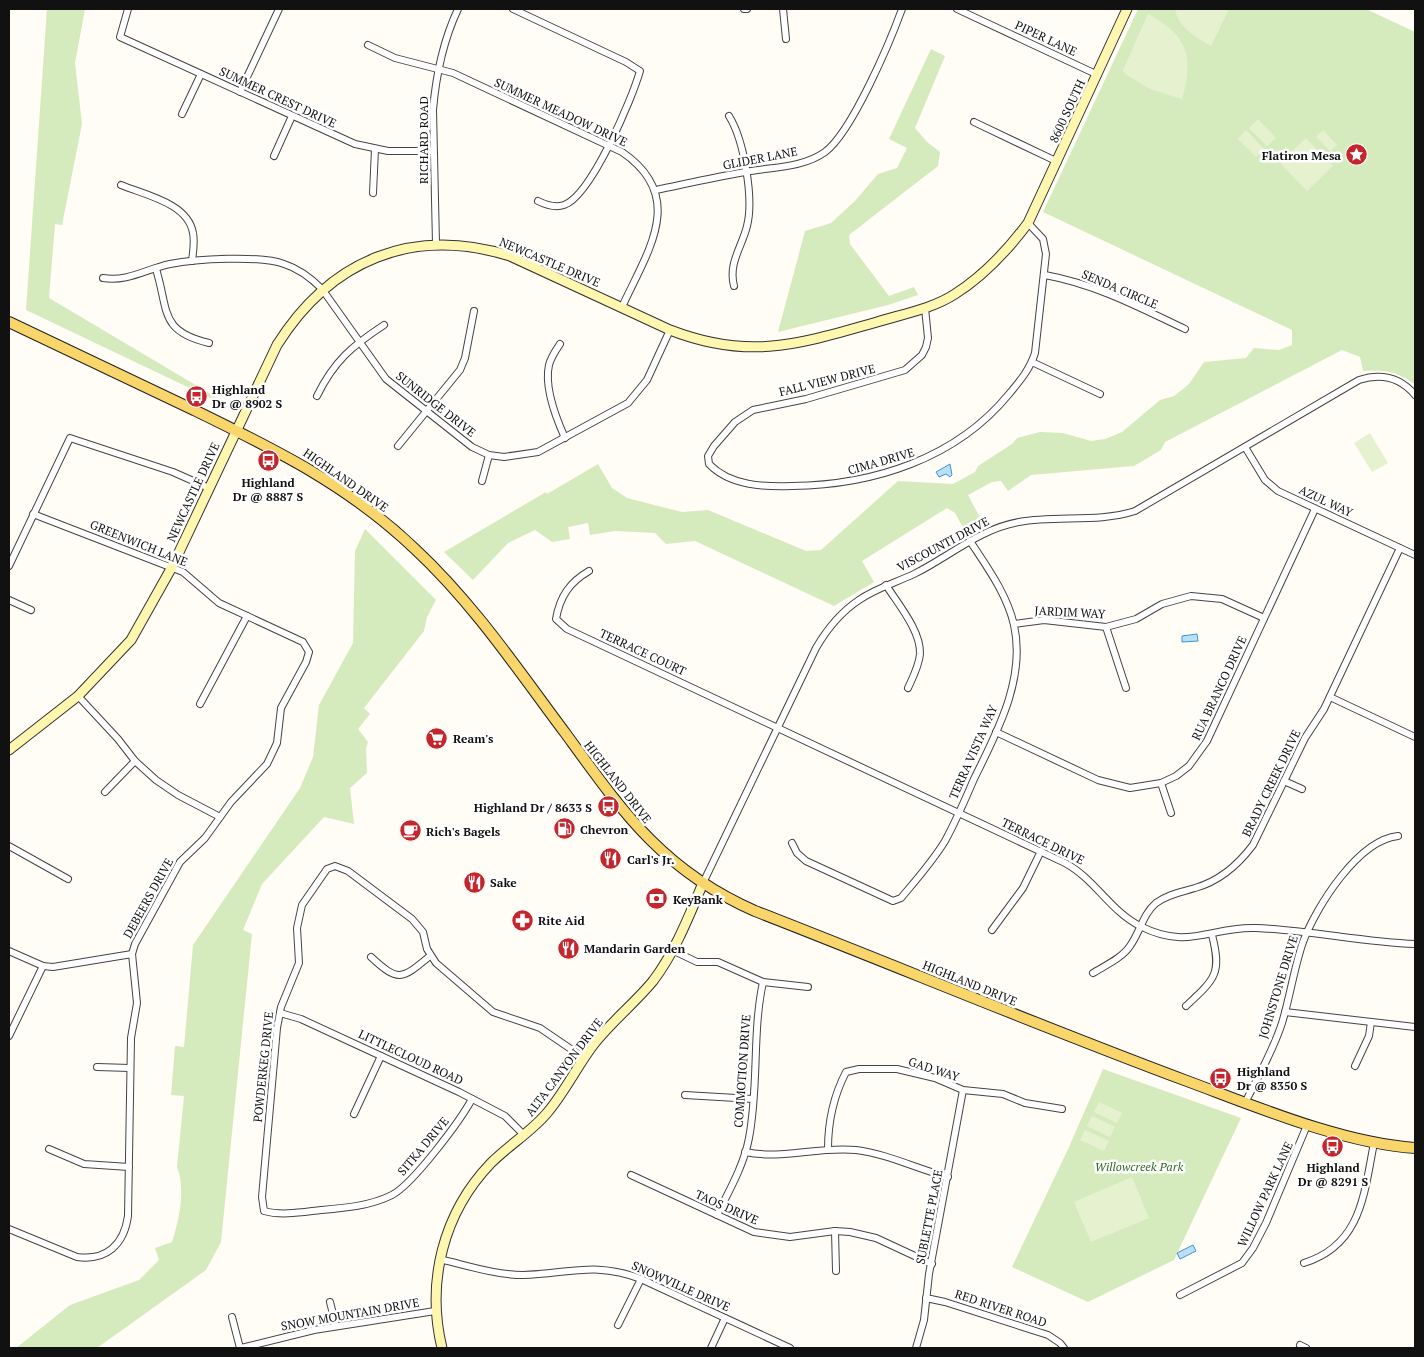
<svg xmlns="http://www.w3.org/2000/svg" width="1424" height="1357" font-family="'PT Serif',serif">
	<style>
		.green { fill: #d5ebbd }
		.pitch { fill: #e6f2cf }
		.water { fill: #b9e0f7; stroke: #3f96cf }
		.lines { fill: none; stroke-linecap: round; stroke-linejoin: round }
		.street-casing { stroke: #444; stroke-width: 8 }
		.secondary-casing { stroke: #333; stroke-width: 11 }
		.primary-casing { stroke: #222; stroke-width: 12 }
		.street { stroke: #fff; stroke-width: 6 }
		.secondary { stroke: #fff6b0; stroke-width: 9 }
		.primary { stroke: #f9d66b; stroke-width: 10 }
		.labels { text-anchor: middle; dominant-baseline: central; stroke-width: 5; stroke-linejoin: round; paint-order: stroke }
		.street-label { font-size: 12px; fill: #111; stroke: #fff }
		.poi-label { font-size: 12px; font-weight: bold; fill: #111; stroke: #fff; text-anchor: start }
		.park-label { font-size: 12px; font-style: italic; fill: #2f6b1f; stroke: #fff }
	</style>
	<rect width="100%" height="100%" fill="#fffdf5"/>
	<g class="green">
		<polygon points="47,9 85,9 75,63 82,124 62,225 55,224 49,298 226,403 219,402 26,310"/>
		<path d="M1138,9H1366L1415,32V384C1397,372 1385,369 1363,371L1360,357L1342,350L1165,442L1161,450L1134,466L1031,475L1008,491L1001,481L992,482L968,495L982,521L965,531L955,513L947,508L862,561L874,582L834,606L695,541L666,544L655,533L615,531L590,535L588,523L568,527L570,539L552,542L535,530L508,543L473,580L444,552L546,492L547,494L598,464L612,488L627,498L682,512L708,510L806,551L821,550L898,481L953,484L975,472L978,466L1012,444L1017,438L1040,432L1063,433L1091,441L1105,439L1122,432L1160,400L1174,396L1189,384L1204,362L1246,358L1254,348L1279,350L1292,345V330L1043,212Z"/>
		<polygon points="931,49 945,56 915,128 927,142 940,152 938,166 849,235 850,244 889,296 914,287 918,295 888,305 778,332 805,231 831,223 855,201 878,174 897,168 907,148 889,139"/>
		<path d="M365,529L436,600L427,617L424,631L364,708L370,714L358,729L368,742L366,748L367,773L350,788L354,824L324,817L262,884L243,930L252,934L221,1242L206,1270L97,1348H16L70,1305L139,1280L159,1260L155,1248L172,1242C179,1220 186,1189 177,1167L184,1096L171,1095L175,1046L184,1047L193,945L300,788L313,757L319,705L353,643L355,551Z"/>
		<polygon points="1103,1069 1241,1118 1174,1260 1088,1302 1012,1267 1069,1147"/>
	</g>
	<g class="pitch">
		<path d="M1175,9H1229L1211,46C1195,37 1179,28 1175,9Z"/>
		<path d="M1148,14C1188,35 1194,58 1182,99L1150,89L1125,74L1123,70Z"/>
		<polygon points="1258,119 1276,138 1267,146 1249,128"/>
		<polygon points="1246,130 1264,149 1256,157 1238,139"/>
		<polygon points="1323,130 1337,145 1330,151 1316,137"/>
		<polygon points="1306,138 1333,166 1307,191 1280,163"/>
		<polygon points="1370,433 1388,463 1372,472 1354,443"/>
		<polygon points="1099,1102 1122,1113 1117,1123 1094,1112"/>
		<polygon points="1092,1116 1115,1127 1110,1137 1087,1126"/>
		<polygon points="1085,1130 1109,1141 1104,1151 1080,1140"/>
		<polygon points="1132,1177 1149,1218 1091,1242 1074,1202"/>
	</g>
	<g class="water">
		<polygon points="950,464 952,475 950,477 946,474 939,477 936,472"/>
		<polygon points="1197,634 1198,641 1182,642 1182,636"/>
		<polygon points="1193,1245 1196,1251 1180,1259 1177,1253"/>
	</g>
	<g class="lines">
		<defs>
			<g id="street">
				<polyline points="128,9 120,37 355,144 388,151 433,151"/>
				<path d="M513,9L626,62L640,71C632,99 591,196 564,205C555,208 546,205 538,201"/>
				<polyline points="744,9 747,9"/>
				<polyline points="783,9 786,39"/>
				<polyline points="957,9 1098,75"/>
				<path d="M368,45L395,58L453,73L622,152C688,197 647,252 622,307"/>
				<polyline points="240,92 279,9"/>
				<polyline points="182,114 201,74"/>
				<path d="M729,116C744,140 754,199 747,226C742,247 728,263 734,286"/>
				<polyline points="974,122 1058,162"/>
				<polyline points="274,156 292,116"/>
				<path d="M121,185C145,195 188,203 193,233C195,242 193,252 192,261"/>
				<path d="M656,190C685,184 715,177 745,172C771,167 803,168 825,152C852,132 890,42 902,9"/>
				<polyline points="373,193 375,149"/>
				<path d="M436,244L433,110C436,75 443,41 458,9"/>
				<path d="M156,269C169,311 159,331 209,343"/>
				<path d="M1045,275C1095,284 1139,307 1185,329"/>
				<path d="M103,278C128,282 146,269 170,264C195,259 260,255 284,264C300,269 311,278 322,289L386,379L472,447L489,455L504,457L538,452L628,403L647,380L670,330"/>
				<path d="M925,308L928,338L926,347L922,355L905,370L806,399L753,410L735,422L714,446L708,456L709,464C730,486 764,487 792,486C873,485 956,459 1009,394C1020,381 1030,369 1035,353L1046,254L1043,239L1028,223"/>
				<path d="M560,344C556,350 551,357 549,365C544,387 556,418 565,438"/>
				<polyline points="1032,362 1100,394"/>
				<path d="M317,396C334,361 352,346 384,325"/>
				<polyline points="398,446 460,370 465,358 474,311"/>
				<polyline points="1245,447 1265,480 1278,491 1415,555"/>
				<polyline points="482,481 489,455"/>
				<polyline points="9,566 70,438 173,472 209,488"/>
				<path d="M589,571C570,582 560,596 556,619L567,629L1065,863C1095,879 1110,911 1140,926C1189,951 1211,926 1256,928C1309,930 1362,942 1415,944"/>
				<path d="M886,585C898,604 921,631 920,654C919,666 913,677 908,688"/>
				<polyline points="9,600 31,610"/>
				<polyline points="1014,624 1044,620 1106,627 1136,619 1162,604 1191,596 1222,599 1264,618"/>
				<polyline points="1106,627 1126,688"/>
				<polyline points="78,696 118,739 135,761 156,780 178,795 220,817"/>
				<polyline points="1330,697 1415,737"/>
				<polyline points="200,704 247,616"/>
				<polyline points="996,732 1098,780 1130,788 1161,783 1176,776 1189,766 1207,741 1315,509"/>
				<polyline points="1284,781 1302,789"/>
				<polyline points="1161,783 1171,813"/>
				<polyline points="105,792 135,761"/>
				<path d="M792,843L797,853L806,861L893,901L901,898C916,880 933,861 945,841C956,821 965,800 974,779C997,732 1026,679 1014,625C1007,594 987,567 970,541"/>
				<polyline points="9,846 68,879"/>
				<path d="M703,883L816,648C827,629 841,612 859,600C876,588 895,583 914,574C949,557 979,529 1019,522C1057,515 1098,523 1135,511L1359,380C1381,373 1400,377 1415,395"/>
				<polyline points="992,930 1023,888 1041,851"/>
				<polyline points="672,950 697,962 718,962 763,982 808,987"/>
				<polyline points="9,951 43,966 53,967 132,954"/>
				<path d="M371,957C399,983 402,979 430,956"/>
				<path d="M1093,973C1106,965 1122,958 1130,946C1140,932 1143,914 1156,903C1168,894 1182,892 1195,888C1220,881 1238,865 1253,845L1305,738L1324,709L1400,548"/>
				<path d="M1186,1006C1215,979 1222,974 1212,935"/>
				<polyline points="1285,1012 1415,1027"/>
				<polyline points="280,1013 301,1019 459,1092 505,1116 524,1135"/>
				<polyline points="9,1036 43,966"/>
				<polyline points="1355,1066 1369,1036 1371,1022"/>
				<polyline points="97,1067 130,1068"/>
				<polyline points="685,1095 753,1099"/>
				<path d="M472,1099C460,1121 413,1184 392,1195C370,1206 345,1208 321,1210C303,1212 282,1216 264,1211L262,1197L277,1028L281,1007L299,963L297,928L302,905L327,869L335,866L348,871L412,919L423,932L427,949L436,963L493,1012L540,1028L584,1058"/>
				<path d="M1245,1103C1258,1077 1273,1051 1282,1023C1290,997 1294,968 1303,942C1316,907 1358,840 1398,836"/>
				<polyline points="354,1114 381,1056"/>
				<polyline points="49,1149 84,1164 129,1167"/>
				<path d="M828,1149C828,1121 833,1097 846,1072L859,1069H897L935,1078L963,1090L1003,1094L1025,1103L1062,1109"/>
				<path d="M745,1152C782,1160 818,1146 856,1150C888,1154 917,1169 948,1177"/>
				<polyline points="631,1175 754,1232 790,1237 835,1231 850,1232 876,1238 932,1264"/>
				<path d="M717,1215C729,1191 744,1165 749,1138C759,1086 752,1033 763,982"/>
				<path d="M9,1229L77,1257C106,1261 124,1245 128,1216L131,1038L137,1003L132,954L135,944L180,862L205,838L231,802L267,764L277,743L281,708L306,662L309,652L303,642L219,603L183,572L33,514"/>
				<polyline points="835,1231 836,1271"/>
				<path d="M439,1259C466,1265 495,1275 523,1275C567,1274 596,1261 641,1279L790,1348"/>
				<path d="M1304,1263C1362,1245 1364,1193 1374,1143"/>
				<polyline points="1180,1295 1242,1263 1253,1248 1266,1223 1308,1123"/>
				<polyline points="926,1298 945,1302 1048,1335 1060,1343 1064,1348"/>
				<polyline points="330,1302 336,1326"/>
				<polyline points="232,1317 240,1348"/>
				<polyline points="618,1325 641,1279"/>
				<polyline points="1300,1345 1306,1348"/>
				<polyline points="241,1348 314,1330 435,1311"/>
				<polyline points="711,1348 725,1318"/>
				<polyline points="916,1348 924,1320 929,1274 963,1090"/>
			</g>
			<g id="secondary">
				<path d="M9,750L78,696L131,640L172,567L277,345C331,259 413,226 510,256L670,330C750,361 799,344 877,322C903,314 932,309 955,294C985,275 1007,251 1028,223L1127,9"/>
				<path d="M442,1348C426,1282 443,1213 491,1163C509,1145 531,1132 547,1113C565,1092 577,1066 594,1044C612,1021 635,1003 653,981C675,952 689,916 703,883"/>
			</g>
			<path id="primary" d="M9,322C70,351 132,380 194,410C276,450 348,485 415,549C474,604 518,670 566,734C622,811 663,871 755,911C899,967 1042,1027 1187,1081C1257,1107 1342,1143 1415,1148"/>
		</defs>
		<use href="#street" class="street-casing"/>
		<use href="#secondary" class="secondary-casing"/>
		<use href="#primary" class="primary-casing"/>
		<use href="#street" class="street"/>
		<use href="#secondary" class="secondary"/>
		<use href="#primary" class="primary"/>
	</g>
	<defs>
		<symbol id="sight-disc" viewBox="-11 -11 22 22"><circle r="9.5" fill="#c4262e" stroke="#fff"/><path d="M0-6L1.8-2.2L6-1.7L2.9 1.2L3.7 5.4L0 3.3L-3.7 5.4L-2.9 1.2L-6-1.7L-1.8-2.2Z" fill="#fff"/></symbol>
		<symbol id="bus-disc" viewBox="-11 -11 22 22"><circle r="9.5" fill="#c4262e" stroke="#fff"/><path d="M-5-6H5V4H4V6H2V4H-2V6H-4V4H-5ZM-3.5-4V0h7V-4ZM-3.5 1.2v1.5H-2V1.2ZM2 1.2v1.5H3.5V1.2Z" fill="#fff"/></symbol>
		<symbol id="supermarket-disc" viewBox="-11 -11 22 22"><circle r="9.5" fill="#c4262e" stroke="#fff"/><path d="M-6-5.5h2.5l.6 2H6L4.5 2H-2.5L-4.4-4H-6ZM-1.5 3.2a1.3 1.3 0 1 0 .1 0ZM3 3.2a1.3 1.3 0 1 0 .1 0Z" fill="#fff"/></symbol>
		<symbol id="fuel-disc" viewBox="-11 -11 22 22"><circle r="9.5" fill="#c4262e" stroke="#fff"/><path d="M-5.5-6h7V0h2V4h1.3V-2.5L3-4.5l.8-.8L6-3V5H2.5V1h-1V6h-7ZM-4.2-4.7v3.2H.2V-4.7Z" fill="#fff"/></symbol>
		<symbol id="cafe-disc" viewBox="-11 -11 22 22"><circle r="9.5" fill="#c4262e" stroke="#fff"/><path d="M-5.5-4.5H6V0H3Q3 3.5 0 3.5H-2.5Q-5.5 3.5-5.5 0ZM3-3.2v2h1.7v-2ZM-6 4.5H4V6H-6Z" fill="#fff"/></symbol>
		<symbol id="restaurant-disc" viewBox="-11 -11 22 22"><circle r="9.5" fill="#c4262e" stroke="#fff"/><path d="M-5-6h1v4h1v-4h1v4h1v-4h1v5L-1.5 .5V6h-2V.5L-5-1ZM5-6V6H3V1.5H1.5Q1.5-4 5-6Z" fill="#fff"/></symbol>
		<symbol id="bank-disc" viewBox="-11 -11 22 22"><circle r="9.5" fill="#c4262e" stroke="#fff"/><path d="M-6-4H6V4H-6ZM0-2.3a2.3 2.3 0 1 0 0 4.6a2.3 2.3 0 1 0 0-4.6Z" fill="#fff"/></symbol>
		<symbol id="pharmacy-disc" viewBox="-11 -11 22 22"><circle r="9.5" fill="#c4262e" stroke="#fff"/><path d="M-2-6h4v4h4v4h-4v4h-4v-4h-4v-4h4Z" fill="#fff"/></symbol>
	</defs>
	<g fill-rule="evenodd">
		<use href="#sight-disc" x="1344" y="142" width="25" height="25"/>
		<use href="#bus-disc" x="184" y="384" width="25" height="25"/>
		<use href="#bus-disc" x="256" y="448" width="25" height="25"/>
		<use href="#supermarket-disc" x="424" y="726" width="25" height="25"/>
		<use href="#bus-disc" x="596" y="794" width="25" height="25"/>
		<use href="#fuel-disc" x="552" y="816" width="25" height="25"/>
		<use href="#cafe-disc" x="398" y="818" width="25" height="25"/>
		<use href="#restaurant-disc" x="598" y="846" width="25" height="25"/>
		<use href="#restaurant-disc" x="462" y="870" width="25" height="25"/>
		<use href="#bank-disc" x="644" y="886" width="25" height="25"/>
		<use href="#pharmacy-disc" x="510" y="908" width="25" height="25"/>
		<use href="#restaurant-disc" x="556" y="936" width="25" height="25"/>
		<use href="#bus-disc" x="1208" y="1066" width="25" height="25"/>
		<use href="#bus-disc" x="1320" y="1134" width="25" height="25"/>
	</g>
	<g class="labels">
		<g class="street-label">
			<text transform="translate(1046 38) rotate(25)">PIPER LANE</text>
			<text transform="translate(278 97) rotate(25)">SUMMER CREST DRIVE</text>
			<text transform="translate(1067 111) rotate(-65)">8600 SOUTH</text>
			<text transform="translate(561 112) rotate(25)">SUMMER MEADOW DRIVE</text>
			<text transform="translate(423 140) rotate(-90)">RICHARD ROAD</text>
			<text transform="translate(760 158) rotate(-11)">GLIDER LANE</text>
			<text transform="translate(550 262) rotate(23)">NEWCASTLE DRIVE</text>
			<text transform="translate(1120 289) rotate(23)">SENDA CIRCLE</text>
			<text transform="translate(827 380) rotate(-14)">FALL VIEW DRIVE</text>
			<text transform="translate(436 404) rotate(38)">SUNRIDGE DRIVE</text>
			<text transform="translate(881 461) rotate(-16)">CIMA DRIVE</text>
			<text transform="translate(346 480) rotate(35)">HIGHLAND DRIVE</text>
			<text transform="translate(193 492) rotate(-65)">NEWCASTLE DRIVE</text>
			<text transform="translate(1326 501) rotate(25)">AZUL WAY</text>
			<text transform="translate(139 543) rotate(22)">GREENWICH LANE</text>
			<text transform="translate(943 544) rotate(-28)">VISCOUNTI DRIVE</text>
			<text transform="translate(1070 612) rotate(3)">JARDIM WAY</text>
			<text transform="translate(643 652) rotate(25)">TERRACE COURT</text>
			<text transform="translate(1219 688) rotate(-65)">RUA BRANCO DRIVE</text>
			<text transform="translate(973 752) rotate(-66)">TERRA VISTA WAY</text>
			<text transform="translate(618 782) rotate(52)">HIGHLAND DRIVE</text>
			<text transform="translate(1271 783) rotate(-64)">BRADY CREEK DRIVE</text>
			<text transform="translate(1043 841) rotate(26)">TERRACE DRIVE</text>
			<text transform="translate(148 898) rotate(-61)">DEBEERS DRIVE</text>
			<text transform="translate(970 983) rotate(22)">HIGHLAND DRIVE</text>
			<text transform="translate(1278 987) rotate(-73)">JOHNSTONE DRIVE</text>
			<text transform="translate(411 1057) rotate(25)">LITTLECLOUD ROAD</text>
			<text transform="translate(263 1067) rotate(-84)">POWDERKEG DRIVE</text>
			<text transform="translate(564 1067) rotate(-53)">ALTA CANYON DRIVE</text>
			<text transform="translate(934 1069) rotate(18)">GAD WAY</text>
			<text transform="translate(742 1071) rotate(-86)">COMMOTION DRIVE</text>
			<text transform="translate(423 1146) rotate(-50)">SITKA DRIVE</text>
			<text transform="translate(1265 1194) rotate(-65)">WILLOW PARK LANE</text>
			<text transform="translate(727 1207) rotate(24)">TAOS DRIVE</text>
			<text transform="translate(929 1217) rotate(-79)">SUBLETTE PLACE</text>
			<text transform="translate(681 1286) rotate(24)">SNOWVILLE DRIVE</text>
			<text transform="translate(1001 1308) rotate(18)">RED RIVER ROAD</text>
			<text transform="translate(350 1314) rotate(-10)">SNOW MOUNTAIN DRIVE</text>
		</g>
		<g class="poi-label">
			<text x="1341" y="155" text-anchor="end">Flatiron Mesa</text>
			<text x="212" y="389">Highland<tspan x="212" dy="14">Dr @ 8902 S</tspan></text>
			<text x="268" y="482" text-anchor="middle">Highland<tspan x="268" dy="14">Dr @ 8887 S</tspan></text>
			<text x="453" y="738">Ream's</text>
			<text x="592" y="807" text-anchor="end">Highland Dr / 8633 S</text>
			<text x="580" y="829">Chevron</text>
			<text x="426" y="831">Rich's Bagels</text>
			<text x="627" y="859">Carl's Jr.</text>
			<text x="490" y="882">Sake</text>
			<text x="673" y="899">KeyBank</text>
			<text x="538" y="920">Rite Aid</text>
			<text x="584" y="948">Mandarin Garden</text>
			<text x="1237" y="1071">Highland<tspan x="1237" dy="14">Dr @ 8350 S</tspan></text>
			<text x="1333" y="1167" text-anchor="middle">Highland<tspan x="1333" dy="14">Dr @ 8291 S</tspan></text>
		</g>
		<g class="park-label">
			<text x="1139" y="1166">Willowcreek Park</text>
		</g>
	</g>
	<rect width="1424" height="1357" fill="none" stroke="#111111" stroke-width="20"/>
</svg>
